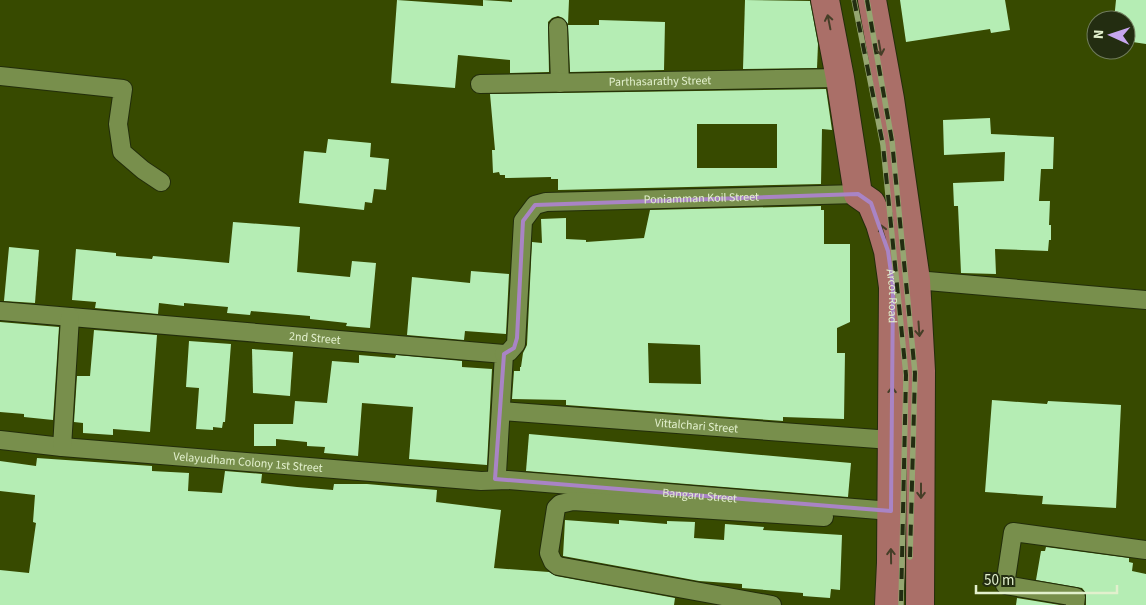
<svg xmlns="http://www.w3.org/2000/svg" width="1146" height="605" font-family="'Source Sans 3',sans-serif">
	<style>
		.building { fill: #b5edb4; fill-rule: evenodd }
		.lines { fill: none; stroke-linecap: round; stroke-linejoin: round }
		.minor-casing { stroke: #222d0a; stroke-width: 20 }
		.primary-casing { stroke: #222d0a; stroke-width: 30 }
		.minor { stroke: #788f4c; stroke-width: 18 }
		.primary { stroke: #aa6f68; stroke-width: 28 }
		.rail-casing { stroke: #95a671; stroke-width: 5.5 }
		.rail { stroke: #232d11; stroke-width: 4; stroke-dasharray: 11; stroke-linecap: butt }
		.oneway { stroke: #453e27 }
		.marked { fill: none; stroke: #a984c5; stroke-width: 4; stroke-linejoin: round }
		.labels { text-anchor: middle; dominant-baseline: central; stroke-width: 5; stroke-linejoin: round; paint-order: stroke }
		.street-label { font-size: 12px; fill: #e2f0cd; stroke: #232d11 }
	</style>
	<rect width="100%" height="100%" fill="#374a00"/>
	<g class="building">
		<polygon points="397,0 483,6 483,0 512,2 512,0 569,0 568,24 563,18 558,16 552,18 548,22 549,72 510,73 510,60 458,55 455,88 391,83"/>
		<polygon points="745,0 810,1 818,44 817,68 743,69"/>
		<polygon points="900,0 1005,0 1010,30 991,33 990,29 906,42"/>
		<polygon points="1116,0 1146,0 1146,44 1126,41 1126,20 1114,20"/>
		<polygon points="599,20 665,22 664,70 570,72 568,25 599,25"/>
		<path d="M826,89L832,130L822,129L821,184L558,190V179H551V177L505,178V175H500L499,172L493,173L492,150H495L490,94ZM697,124H777V168H697Z"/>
		<polygon points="990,118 991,134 1054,137 1053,169 1041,169 1039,201 1050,201 1049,225 1051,225 1051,240 1049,240 1048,251 995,249 996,274 961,273 958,206 954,206 953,183 1004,181 1005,152 944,155 943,120"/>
		<polygon points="328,139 371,143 370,157 389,159 386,190 374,189 372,203 365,202 364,210 299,203 304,151 326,153"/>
		<path d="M821,206V210H824V244H850V322L837,328V353H845L844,419L783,417V421L566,405V400L512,399L514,371H520V367H521L523,353L527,345L532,242L542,243L541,219L566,218V239L586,240V242L644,238L650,210ZM648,343L700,345L701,384L649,383Z"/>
		<polygon points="233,222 300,227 297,272 350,277 352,261 376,263 370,328 346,326 347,323 310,319 310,316 251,311 250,315 227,313 228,307 184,303 184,306 159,303 158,314 95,308 96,302 72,300 76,249 116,253 116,256 152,259 153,256 229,263"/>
		<polygon points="9,247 39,250 35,303 4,301"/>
		<polygon points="471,271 509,274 506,334 465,331 464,340 407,335 412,277 470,283"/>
		<polygon points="0,322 59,327 53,420 24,417 24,414 0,412"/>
		<polygon points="94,330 157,335 150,432 113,429 113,435 83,433 83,423 74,422 77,376 90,376"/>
		<polygon points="189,341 231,344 225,422 223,422 222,428 213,427 213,430 196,429 199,388 186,387"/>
		<polygon points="252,349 293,352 290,396 253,393"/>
		<polygon points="359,355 395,358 396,355 462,361 462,367 492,369 487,465 409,459 413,407 362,403 358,456 324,453 325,447 307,446 307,442 276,439 276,446 254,446 254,424 293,424 295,401 327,403 332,361 359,363"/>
		<polygon points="992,400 1047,404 1048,401 1121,405 1116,508 1042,504 1043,496 985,492"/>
		<polygon points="529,434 851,463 848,497 526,471"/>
		<polygon points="37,458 152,466 152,471 189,473 188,491 222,493 225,471 262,474 261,483 297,487 333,490 334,484 367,484 437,490 436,502 501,510 494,568 549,572 556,576 675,598 674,605 0,605 0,570 29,573 36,523 33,522 35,495 0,491 0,461 36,466"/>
		<polygon points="565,520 619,524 619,520 667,524 667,521 695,522 694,538 724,540 725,524 764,527 763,530 842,535 840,590 831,589 830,598 803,596 803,593 742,588 742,584 699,581 563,556"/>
		<polygon points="1046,547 1129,558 1129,562 1133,563 1132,571 1146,574 1146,605 1086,605 1086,593 1082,588 1036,580 1041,551 1045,551"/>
		<polygon points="1017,598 1060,605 1016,605"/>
	</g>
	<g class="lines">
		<defs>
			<g id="minor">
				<polyline points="558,27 560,83"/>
				<polyline points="0,76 123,89 118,124 122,152 143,170 161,182"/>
				<path id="s1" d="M480,84L840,78"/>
				<polyline points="916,280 1146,300"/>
				<path id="s2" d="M0,311L504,354L497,473L495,479"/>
				<path id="s3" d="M504,354L509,352L516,344L523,221L535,205L546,202L858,194"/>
				<path id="s4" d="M501,411L891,440"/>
				<path id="s5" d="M0,440L62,447L481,481L508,480L891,511"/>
				<polyline points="62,447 70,317"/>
				<polyline points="772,605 558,566 553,562 549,553 556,508 560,504 573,501 824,517"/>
				<polyline points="1075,605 1076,597 1005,585 1013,532 1146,550"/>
			</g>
			<g id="primary">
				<path id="s6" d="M825,0L840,78L858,194L871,203L880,224L888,251L893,287L891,563L889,605"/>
				<polyline points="872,0 890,99 916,280 921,371 920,605"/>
			</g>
		</defs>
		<use href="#minor" class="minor-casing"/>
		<use href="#primary" class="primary-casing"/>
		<use href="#minor" class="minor"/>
		<use href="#primary" class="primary"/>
		<defs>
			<g id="rail">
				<polyline points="854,0 883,145 906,375 901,605"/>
				<polyline points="867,0 892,141 915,373 910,557"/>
			</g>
		</defs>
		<use href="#rail" class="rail-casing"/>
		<use href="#rail" class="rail"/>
	</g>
	<defs><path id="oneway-shaft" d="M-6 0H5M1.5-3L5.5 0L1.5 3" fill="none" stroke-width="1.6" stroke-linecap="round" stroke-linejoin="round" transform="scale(1.25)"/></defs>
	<g class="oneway">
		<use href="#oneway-shaft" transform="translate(829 22) rotate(-101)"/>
		<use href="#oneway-shaft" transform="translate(880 48) rotate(80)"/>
		<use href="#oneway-shaft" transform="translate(883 232) rotate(-107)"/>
		<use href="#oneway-shaft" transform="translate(919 329) rotate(86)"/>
		<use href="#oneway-shaft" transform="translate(892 394) rotate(-89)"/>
		<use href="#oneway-shaft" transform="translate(921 491) rotate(90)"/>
		<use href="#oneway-shaft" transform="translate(891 556) rotate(-91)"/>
	</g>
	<path class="marked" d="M858,194L871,203L888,251L893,287L891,511L495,479L504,354L514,348L517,338L523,221L535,205Z"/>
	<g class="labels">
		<g class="street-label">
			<text stroke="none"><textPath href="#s1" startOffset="180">Parthasarathy Street</textPath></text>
			<text stroke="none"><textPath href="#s3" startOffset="326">Poniamman Koil Street</textPath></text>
			<text stroke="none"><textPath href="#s6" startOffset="309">Arcot Road</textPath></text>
			<text stroke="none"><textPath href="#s2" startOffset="316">2nd Street</textPath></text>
			<text stroke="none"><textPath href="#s4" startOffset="196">Vittalchari Street</textPath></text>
			<text stroke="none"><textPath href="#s5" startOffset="249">Velayudham Colony 1st Street</textPath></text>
			<text stroke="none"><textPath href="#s5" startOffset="702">Bangaru Street</textPath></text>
		</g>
	</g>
	<g transform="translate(1111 35) rotate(273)"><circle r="24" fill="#232d11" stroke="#6f7b5c"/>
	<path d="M0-4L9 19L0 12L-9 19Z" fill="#c7a6ef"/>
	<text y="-8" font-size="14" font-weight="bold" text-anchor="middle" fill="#e2f0cd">N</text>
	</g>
	<path d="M976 585v8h141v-8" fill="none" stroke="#e2f0cd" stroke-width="2.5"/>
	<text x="984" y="585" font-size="15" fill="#e2f0cd" stroke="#232d11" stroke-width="4" paint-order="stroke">50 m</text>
</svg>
